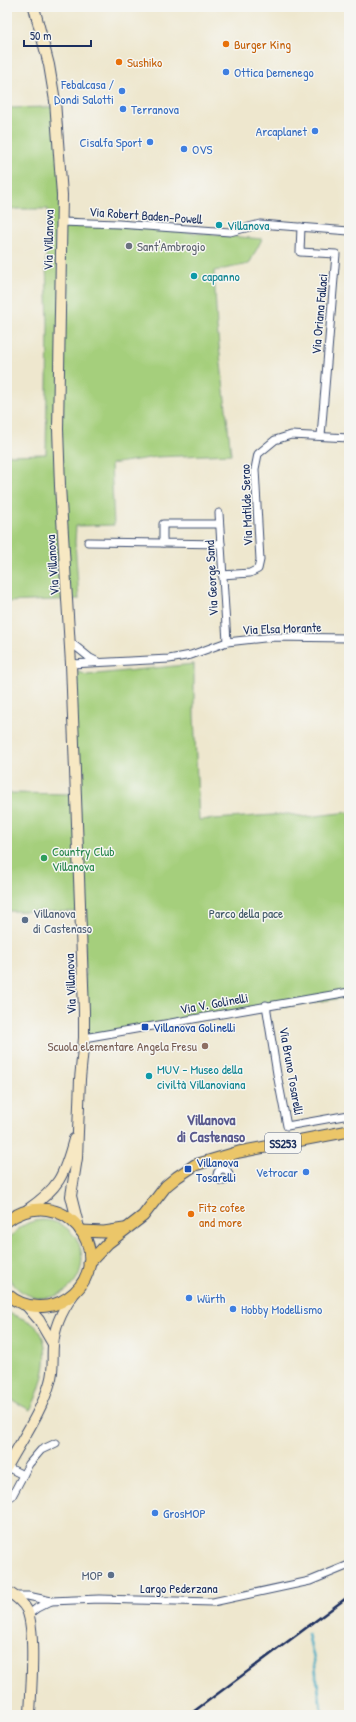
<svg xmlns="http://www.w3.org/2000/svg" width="356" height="1722" font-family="'Patrick Hand',sans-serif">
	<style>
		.green { fill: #a5cf7b; stroke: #607f6c }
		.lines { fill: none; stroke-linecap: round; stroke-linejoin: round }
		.stream { stroke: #45acc5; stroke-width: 2.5 }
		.street-casing { stroke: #3b4b6f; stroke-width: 9 }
		.secondary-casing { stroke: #3b4b6f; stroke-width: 12 }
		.primary-casing { stroke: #3b4b6f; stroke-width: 13 }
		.street { stroke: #fff; stroke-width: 7 }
		.secondary { stroke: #f7e8c3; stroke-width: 10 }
		.primary { stroke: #ebc669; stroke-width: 11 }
		.rail { stroke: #1b2f5e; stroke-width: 2.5 }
		.food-dot { fill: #e8710a; stroke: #f6f6f2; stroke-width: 1.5 }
		.shop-dot { fill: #3f7fe0; stroke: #f6f6f2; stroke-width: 1.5 }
		.culture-dot { fill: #0f9aa8; stroke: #f6f6f2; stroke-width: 1.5 }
		.worship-dot { fill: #6b7280; stroke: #f6f6f2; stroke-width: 1.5 }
		.leisure-dot { fill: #2e9e5b; stroke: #f6f6f2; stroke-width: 1.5 }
		.service-dot { fill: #5c6f8a; stroke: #f6f6f2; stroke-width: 1.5 }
		.transit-dot { fill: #1a4fb4; stroke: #f6f6f2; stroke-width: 1.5 }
		.education-dot { fill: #8d6e63; stroke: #f6f6f2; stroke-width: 1.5 }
		.labels { text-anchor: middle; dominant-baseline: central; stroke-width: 3; stroke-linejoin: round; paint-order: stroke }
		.shield { fill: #f6f6f2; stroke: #5d6b8a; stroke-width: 1 }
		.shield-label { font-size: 12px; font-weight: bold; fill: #1b2f5e }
		.food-label { font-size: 13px; fill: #c56008; stroke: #f6f6f2; text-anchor: start }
		.shop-label { font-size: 13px; fill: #366cbe; stroke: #f6f6f2; text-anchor: start }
		.street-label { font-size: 13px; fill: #1b2f5e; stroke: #f6f6f2 }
		.culture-label { font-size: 13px; fill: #0d838f; stroke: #f6f6f2; text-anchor: start }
		.worship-label { font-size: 13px; fill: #5b616d; stroke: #f6f6f2; text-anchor: start }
		.leisure-label { font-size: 13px; fill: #27864d; stroke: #f6f6f2; text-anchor: start }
		.service-label { font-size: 13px; fill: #4e5e75; stroke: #f6f6f2; text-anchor: start }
		.park-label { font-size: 13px; fill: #3e5765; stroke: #f6f6f2 }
		.transit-label { font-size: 13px; fill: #164399; stroke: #f6f6f2; text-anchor: start }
		.education-label { font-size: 13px; fill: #785e54; stroke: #f6f6f2; text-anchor: end }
		.quarter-label { font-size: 15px; font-weight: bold; fill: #5a5a8e; stroke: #f6f6f2 }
	</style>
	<rect width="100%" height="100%" fill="#f6f6f2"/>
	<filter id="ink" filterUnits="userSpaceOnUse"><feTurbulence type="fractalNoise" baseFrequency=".025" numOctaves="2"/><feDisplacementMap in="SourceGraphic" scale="8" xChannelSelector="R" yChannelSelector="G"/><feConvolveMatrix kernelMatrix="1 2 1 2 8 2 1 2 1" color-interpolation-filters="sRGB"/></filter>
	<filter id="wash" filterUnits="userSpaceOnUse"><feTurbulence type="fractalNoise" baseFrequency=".012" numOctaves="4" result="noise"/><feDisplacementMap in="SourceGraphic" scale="16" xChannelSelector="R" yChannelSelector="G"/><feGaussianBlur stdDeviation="0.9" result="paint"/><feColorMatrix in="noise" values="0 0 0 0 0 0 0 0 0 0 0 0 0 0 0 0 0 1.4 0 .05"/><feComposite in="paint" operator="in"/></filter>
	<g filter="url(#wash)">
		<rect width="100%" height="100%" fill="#eee7ce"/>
		<g class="green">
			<polygon points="47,107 55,107 64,221 262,239 249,264 214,271 217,327 231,454 156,457 111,464 114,525 76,526 75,542 79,599 7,602 7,455 46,454 48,325 46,263 48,209 7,209 7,108"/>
			<polygon points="194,664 194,715 199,820 288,814 306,817 349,812 349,997 85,1036 85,912 7,911 7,793 76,794 73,670 87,675"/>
			<circle cx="43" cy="1259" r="39"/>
			<path d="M7,1312C14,1316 23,1318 30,1322C58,1338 42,1389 30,1410L12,1400L7,1409Z"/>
		</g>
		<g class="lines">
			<polyline class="stream" points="308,1634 314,1659 322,1715"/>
		</g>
	</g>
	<g filter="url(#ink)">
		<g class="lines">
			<defs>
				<g id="street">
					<polyline points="61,222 118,224 230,232 260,224 349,231"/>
					<polyline points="301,227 300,252 336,254 321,436"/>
					<polyline points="219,513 227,642"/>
					<polyline points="219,524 163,524 163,543 221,544"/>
					<polyline points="88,542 163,543"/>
					<polyline points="222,575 250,573 258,569 260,560 255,469 258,454 275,440 291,435 349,438"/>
					<polyline points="69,641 90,658 98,662"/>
					<polyline points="71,664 169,659 191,655 227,642 273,637 349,638"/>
					<polyline points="266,1005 277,1074 287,1126 349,1115"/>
					<polyline points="84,1038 349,992"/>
					<circle cx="223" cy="1175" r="6"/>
					<polyline points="7,1467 23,1475"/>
					<polyline points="12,1496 29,1464 41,1450 56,1443"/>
					<polyline points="14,1596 28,1596 51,1601 99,1599 213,1602 310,1581 349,1565"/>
					<polyline points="28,1615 37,1608 51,1601"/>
				</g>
				<g id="secondary">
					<polyline points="34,7 49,65 55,101 62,195 58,429 60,486 71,664 84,1011 84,1038 80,1079 77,1158 71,1196 79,1228"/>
					<path d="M27,1210C59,1188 64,1176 74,1139"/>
					<polyline points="26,1305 39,1320 53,1344"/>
					<path d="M7,1467C21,1441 42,1411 50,1382C54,1370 52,1358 53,1346C54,1327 63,1309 73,1295"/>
					<path d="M7,1591C15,1596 23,1602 27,1610C36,1632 31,1689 30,1715"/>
				</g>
				<g id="primary">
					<path d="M7,1221C62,1181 118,1251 74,1293C66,1300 57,1305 47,1306C32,1308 18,1304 7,1294"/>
					<polyline points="81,1231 104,1232 124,1229"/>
					<polyline points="89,1263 108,1243 143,1216 166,1186 177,1177 195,1165 239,1152 349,1131"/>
				</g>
			</defs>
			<use href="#street" class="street-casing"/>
			<use href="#secondary" class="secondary-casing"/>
			<use href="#primary" class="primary-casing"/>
			<use href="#street" class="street"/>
			<use href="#secondary" class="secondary"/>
			<use href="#primary" class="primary"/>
			<polyline class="rail" points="189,1715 349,1596"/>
		</g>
	</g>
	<g class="food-dot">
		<circle cx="226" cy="44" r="4"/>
		<circle cx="119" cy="62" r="4"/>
		<circle cx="191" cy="1214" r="4"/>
	</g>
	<g class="shop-dot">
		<circle cx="226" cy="72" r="4"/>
		<circle cx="122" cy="91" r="4"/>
		<circle cx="123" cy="109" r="4"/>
		<circle cx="315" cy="131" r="4"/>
		<circle cx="150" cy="142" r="4"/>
		<circle cx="184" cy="149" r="4"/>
		<circle cx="306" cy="1172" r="4"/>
		<circle cx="189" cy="1298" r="4"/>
		<circle cx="233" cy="1309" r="4"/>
		<circle cx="155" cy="1513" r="4"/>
	</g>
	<g class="culture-dot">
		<circle cx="219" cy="225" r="4"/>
		<circle cx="194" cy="276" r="4"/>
		<circle cx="149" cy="1076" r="4"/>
	</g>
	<circle class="worship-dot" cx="129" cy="246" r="4"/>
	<circle class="leisure-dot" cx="44" cy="858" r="4"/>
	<g class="service-dot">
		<circle cx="25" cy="920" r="4"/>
		<circle cx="111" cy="1575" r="4"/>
	</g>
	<g class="transit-dot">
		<rect x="141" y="1023" width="8" height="8" rx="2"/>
		<rect x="184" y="1165" width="8" height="8" rx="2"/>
	</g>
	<circle class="education-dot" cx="205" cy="1046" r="4"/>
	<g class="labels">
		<rect class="shield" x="265" y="1133" width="36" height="20" rx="3"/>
		<g class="shield-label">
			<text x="283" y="1143">SS253</text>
		</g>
		<g class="food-label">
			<text x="234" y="44">Burger King</text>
			<text x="127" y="62">Sushiko</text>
			<text x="199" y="1207">Fitz cofee<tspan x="199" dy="15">and more</tspan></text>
		</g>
		<g class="shop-label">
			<text x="234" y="72">Ottica Demenego</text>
			<text x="114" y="84" text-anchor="end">Febalcasa /<tspan x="114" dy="15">Dondi Salotti</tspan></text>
			<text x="131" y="109">Terranova</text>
			<text x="307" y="131" text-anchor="end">Arcaplanet</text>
			<text x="142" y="142" text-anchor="end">Cisalfa Sport</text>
			<text x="192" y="149">OVS</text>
			<text x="298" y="1172" text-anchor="end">Vetrocar</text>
			<text x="197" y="1298">Würth</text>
			<text x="241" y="1309">Hobby Modellismo</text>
			<text x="163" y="1513">GrosMOP</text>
		</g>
		<g class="street-label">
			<text transform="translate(146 215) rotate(4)">Via Robert Baden-Powell</text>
			<text transform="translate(48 240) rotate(-89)">Via Villanova</text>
			<text transform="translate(319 314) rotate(-85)">Via Oriana Fallaci</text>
			<text transform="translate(246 505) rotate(-92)">Via Matilde Serao</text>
			<text transform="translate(52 565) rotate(-94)">Via Villanova</text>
			<text transform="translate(211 578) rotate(-93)">Via George Sand</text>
			<text transform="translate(282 628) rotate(-2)">Via Elsa Morante</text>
			<text transform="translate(70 984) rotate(-92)">Via Villanova</text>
			<text transform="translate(214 1003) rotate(-10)">Via V. Golinelli</text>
			<text transform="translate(292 1071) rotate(80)">Via Bruno Tosarelli</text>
			<text x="179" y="1588">Largo Pederzana</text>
		</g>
		<g class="culture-label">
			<text x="227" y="225">Villanova</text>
			<text x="202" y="276">capanno</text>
			<text x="157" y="1069">MUV - Museo della<tspan x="157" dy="15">civiltà Villanoviana</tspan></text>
		</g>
		<g class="worship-label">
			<text x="137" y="246">Sant'Ambrogio</text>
		</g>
		<g class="leisure-label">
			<text x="52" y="851">Country Club<tspan x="52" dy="15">Villanova</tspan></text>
		</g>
		<g class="service-label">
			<text x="33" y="913">Villanova<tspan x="33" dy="15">di Castenaso</tspan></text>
			<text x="103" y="1575" text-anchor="end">MOP</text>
		</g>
		<g class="park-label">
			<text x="246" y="913">Parco della pace</text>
		</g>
		<g class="transit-label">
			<text x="153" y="1027">Villanova Golinelli</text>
			<text x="196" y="1162">Villanova<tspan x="196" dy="15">Tosarelli</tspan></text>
		</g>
		<g class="education-label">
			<text x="197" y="1046">Scuola elementare Angela Fresu</text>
		</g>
		<g class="quarter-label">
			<text x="211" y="1119">Villanova<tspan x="211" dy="17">di Castenaso</tspan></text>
		</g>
	</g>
	<rect width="356" height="1722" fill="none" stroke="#f6f6f2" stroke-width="24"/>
	<path d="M24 40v6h67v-6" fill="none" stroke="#1b2f5e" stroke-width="2"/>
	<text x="30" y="40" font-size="12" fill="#1b2f5e" stroke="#f6f6f2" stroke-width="3" paint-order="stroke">50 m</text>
</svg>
